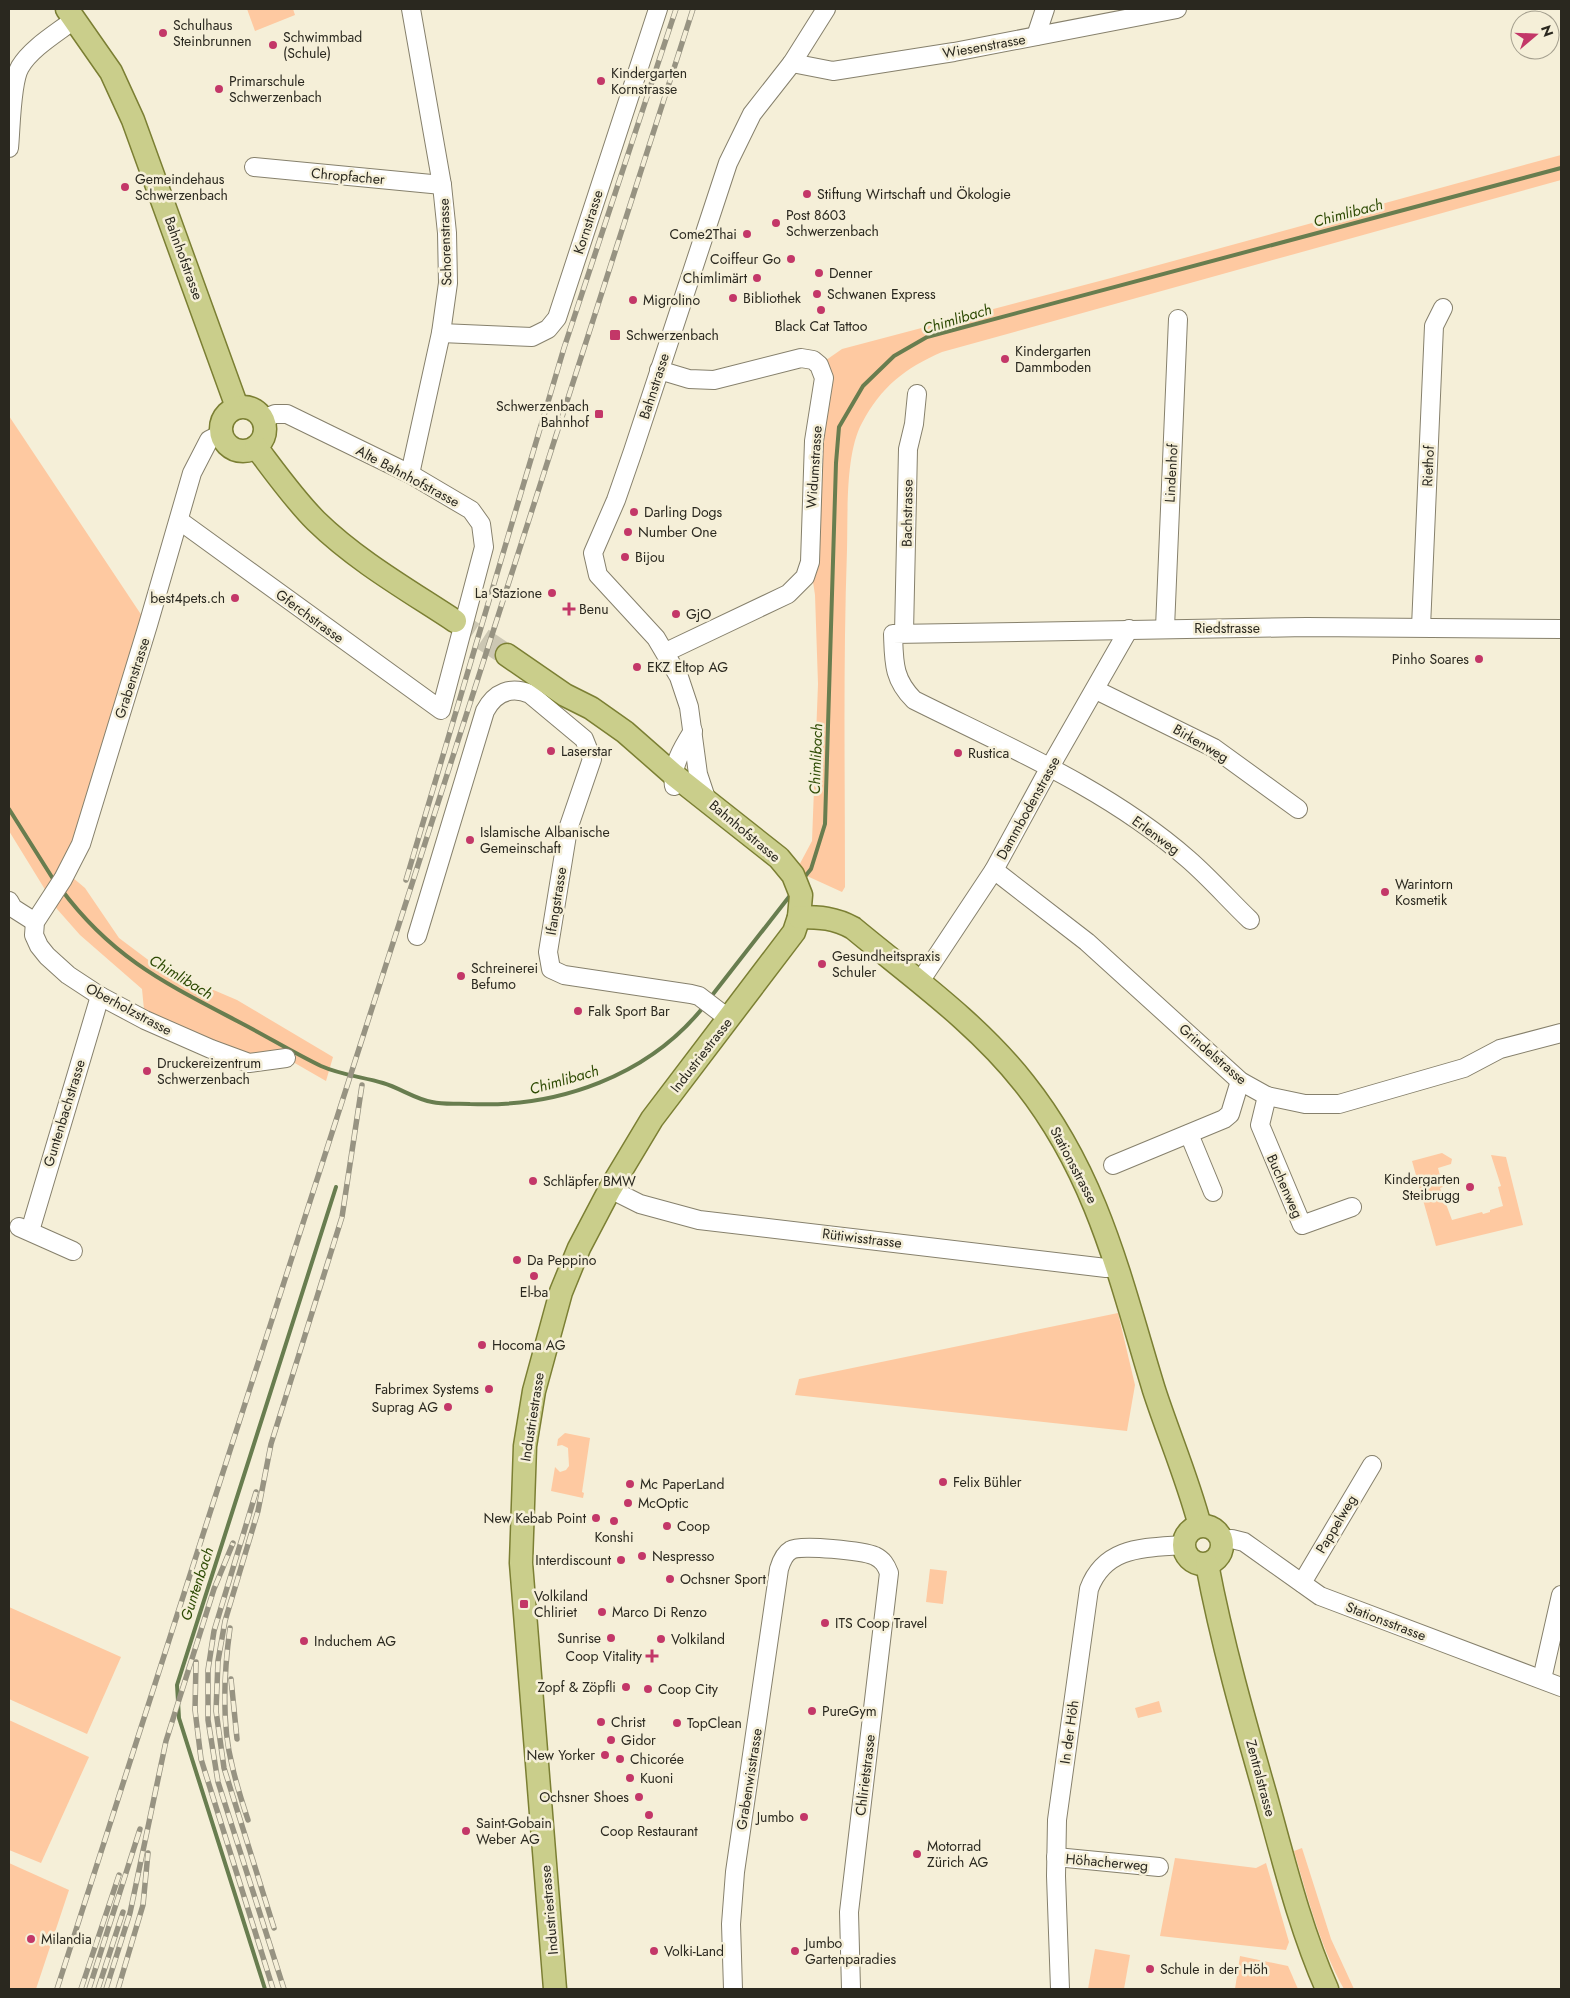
<svg xmlns="http://www.w3.org/2000/svg" width="1570" height="1998" font-family="Jost,sans-serif">
	<style>
		.green { fill: #fec9a1 }
		.lines { fill: none; stroke-linecap: round; stroke-linejoin: round }
		.stream { stroke: #687d4f; stroke-width: 4 }
		.major-tunnel { stroke: #ccc7b3; stroke-width: 22; stroke-dasharray: 22 11; stroke-linecap: butt }
		.minor-casing { stroke: #86806c; stroke-width: 20 }
		.major-casing { stroke: #7b7f33; stroke-width: 25 }
		.minor { stroke: #fff; stroke-width: 18 }
		.major { stroke: #cace8b; stroke-width: 22 }
		.rail-casing { stroke: #979382; stroke-width: 5.5 }
		.rail { stroke: #f5efd8; stroke-width: 4; stroke-dasharray: 11; stroke-linecap: butt }
		.poi-dot { fill: #c33768; stroke: #f5efd8; stroke-width: 2 }
		.labels { text-anchor: middle; dominant-baseline: central; stroke-width: 5; stroke-linejoin: round; paint-order: stroke }
		.poi-label { font-size: 14px; fill: #2a281f; stroke: #f5efd8; text-anchor: start }
		.street-label { font-size: 14px; fill: #2a281f; stroke: #f5efd8 }
		.water-label { font-size: 15px; font-style: italic; fill: #2e4b04; stroke: #f5efd8 }
	</style>
	<rect width="100%" height="100%" fill="#f5efd8"/>
	<g class="green">
		<polygon points="247,9 293,9 295,15 255,31"/>
		<path d="M1561,155V180L942,352C905,368 881,387 862,423C845,454 848,514 847,550C843,663 845,775 845,887L842,892L796,871L812,841L818,684L815,595L810,562L819,365L842,349L1111,278Z"/>
		<polygon points="9,416 148,625 66,872 85,888 119,938 155,965 237,1000 333,1057 326,1081 286,1058 249,1063 145,1020 142,989 80,935 57,909 9,831"/>
		<polygon points="1442,1153 1452,1159 1451,1164 1438,1168 1443,1187 1440,1188 1452,1220 1482,1212 1483,1214 1490,1212 1490,1210 1503,1206 1498,1187 1501,1186 1491,1155 1506,1157 1523,1225 1436,1246 1412,1161"/>
		<polygon points="1118,1313 1135,1385 1127,1431 795,1395 799,1379"/>
		<polygon points="565,1433 590,1438 582,1492 584,1493 583,1498 551,1491 555,1467 560,1472 566,1470 569,1466 568,1448 562,1445 557,1446 558,1439"/>
		<polygon points="930,1569 947,1571 943,1604 926,1602"/>
		<polygon points="9,1607 121,1657 87,1734 9,1699"/>
		<polygon points="1159,1701 1162,1712 1138,1718 1135,1708"/>
		<polygon points="9,1720 89,1757 41,1863 9,1850"/>
		<path d="M1302,1848L1331,1939L1354,1989H1344C1320,1946 1308,1898 1294,1851Z"/>
		<polygon points="1175,1858 1256,1868 1266,1863 1289,1942 1286,1950 1160,1936"/>
		<polygon points="9,1863 69,1890 36,1989 9,1989"/>
		<polygon points="1095,1949 1130,1955 1124,1989 1088,1989"/>
		<polygon points="1240,1956 1288,1966 1298,1989 1235,1989"/>
	</g>
	<g class="lines">
		<g class="stream">
			<polyline points="9,809 55,882"/>
			<polyline points="803,879 811,869 825,824 836,463 839,427 863,386 894,356 927,337 1561,168"/>
			<path d="M61,889C113,959 167,984 241,1023C268,1037 294,1053 321,1066C341,1075 363,1077 383,1083C400,1088 415,1099 432,1102C445,1105 457,1103 470,1104C558,1108 649,1076 705,1005"/>
			<polyline points="710,998 792,893"/>
			<polyline points="265,1989 179,1718 177,1685 336,1187"/>
		</g>
		<polyline class="major-tunnel" points="455,621 507,655"/>
		<defs>
			<g id="minor">
				<polyline points="1036,36 1045,9"/>
				<polyline points="792,63 833,71 954,52 1177,9"/>
				<path d="M9,148C11,129 11,82 20,67C31,48 57,33 75,19"/>
				<polyline points="254,167 442,185"/>
				<polyline points="441,333 532,337 548,329 557,318 658,9"/>
				<polyline points="659,370 689,379 714,380 801,358 813,360 819,365 824,378 814,441 810,562 805,577 788,594 666,652"/>
				<polyline points="221,434 209,440 192,473 148,625 81,844 63,879 35,922 34,935 39,946 47,956 68,975 100,996 145,1020 211,1049 249,1063 286,1058"/>
				<polyline points="410,474 441,333 448,283 447,233 442,185 411,9"/>
				<polyline points="180,521 441,710 484,547 481,524 471,510 410,474 287,414 275,414 263,419"/>
				<polyline points="1421,627 1434,326 1443,308"/>
				<polyline points="1165,628 1178,319"/>
				<polyline points="904,633 908,449 914,424 917,394"/>
				<polyline points="1096,690 1214,748 1298,809"/>
				<path d="M674,786C671,766 683,747 693,731"/>
				<polyline points="706,798 698,774 689,707 679,677 656,638 598,575 593,553 616,500 633,451 728,163 752,114 792,63 826,9"/>
				<polyline points="994,870 1087,942 1240,1081 1267,1096 1305,1104 1339,1104 1464,1068 1500,1049 1561,1033"/>
				<polyline points="9,901 13,908 35,922"/>
				<path d="M1250,920C1229,900 1210,878 1188,859C1108,789 1008,747 914,700C893,679 894,662 893,634L1307,627L1561,629"/>
				<path d="M417,936L485,711C495,692 511,686 530,694L584,739L592,759L568,829L548,952L551,969L564,975L691,994L699,996L729,1019"/>
				<polyline points="919,983 994,870 1050,767 1129,629"/>
				<polyline points="1267,1096 1260,1125 1302,1225 1352,1207"/>
				<polyline points="1189,1134 1213,1192"/>
				<polyline points="1113,1165 1224,1119 1230,1114 1240,1081"/>
				<polyline points="610,1189 640,1204 699,1220 1106,1268 1118,1267"/>
				<polyline points="19,1227 73,1251"/>
				<polyline points="30,1231 100,996"/>
				<polyline points="1222,1540 1232,1539 1244,1542 1320,1596 1561,1687"/>
				<polyline points="1302,1583 1372,1465"/>
				<polyline points="1542,1679 1561,1595"/>
				<polyline points="1056,1857 1159,1867"/>
				<path d="M733,1989L731,1924L735,1872L779,1569C781,1562 784,1554 791,1550C800,1544 864,1551 875,1556C883,1560 886,1565 889,1573L849,1912L851,1989"/>
				<path d="M1060,1989L1056,1876L1057,1820L1089,1589C1105,1546 1144,1548 1184,1545"/>
			</g>
			<g id="major">
				<polyline points="67,9 111,72 133,120 237,407"/>
				<circle cx="243" cy="429" r="22"/>
				<path d="M256,447C275,472 294,499 316,521C357,561 408,590 455,621"/>
				<polyline points="507,655 565,695 591,708 625,732 674,775 779,858 793,875 801,895 799,917 794,932 652,1119 610,1189 579,1248 561,1292 534,1391 525,1446 521,1563 555,1989"/>
				<path d="M799,917C820,917 835,918 853,928C912,977 977,1023 1024,1083C1098,1176 1120,1279 1154,1390C1169,1436 1188,1480 1200,1526"/>
				<circle cx="1203" cy="1545" r="19"/>
				<path d="M1207,1564C1222,1643 1244,1720 1266,1797C1284,1862 1300,1928 1327,1989"/>
			</g>
		</defs>
		<use href="#minor" class="minor-casing"/>
		<use href="#major" class="major-casing"/>
		<use href="#minor" class="minor"/>
		<use href="#major" class="major"/>
		<defs>
			<g id="rail">
				<polyline points="406,880 564,348 676,9"/>
				<polyline points="256,1492 214,1631 208,1670 208,1720 218,1782 284,1989"/>
				<path d="M230,1628C224,1672 221,1721 232,1765C236,1783 242,1802 248,1820"/>
				<polyline points="196,1662 195,1710 201,1759 273,1989"/>
				<polyline points="231,1679 237,1739"/>
				<polyline points="274,1928 224,1768 216,1711 218,1661 225,1621 258,1511 271,1444 342,1217 362,1085"/>
				<polyline points="57,1989 693,9"/>
				<polyline points="81,1989 119,1875"/>
				<polyline points="89,1989 140,1829"/>
				<polyline points="98,1989 123,1912"/>
				<polyline points="106,1989 130,1913 166,1741 214,1589 233,1543"/>
				<polyline points="118,1989 143,1905 148,1853"/>
			</g>
		</defs>
		<use href="#rail" class="rail-casing"/>
		<use href="#rail" class="rail"/>
	</g>
	<g class="poi-dot">
		<circle cx="163" cy="33" r="5"/>
		<circle cx="273" cy="45" r="5"/>
		<circle cx="601" cy="81" r="5"/>
		<circle cx="219" cy="89" r="5"/>
		<circle cx="125" cy="187" r="5"/>
		<circle cx="807" cy="194" r="5"/>
		<circle cx="776" cy="223" r="5"/>
		<circle cx="747" cy="234" r="5"/>
		<circle cx="791" cy="259" r="5"/>
		<circle cx="819" cy="273" r="5"/>
		<circle cx="757" cy="278" r="5"/>
		<circle cx="817" cy="294" r="5"/>
		<circle cx="733" cy="298" r="5"/>
		<circle cx="633" cy="300" r="5"/>
		<circle cx="821" cy="310" r="5"/>
		<rect x="609" y="329" width="12" height="12" rx="2.5"/>
		<circle cx="1005" cy="359" r="5"/>
		<rect x="594" y="409" width="10" height="10" rx="2.5"/>
		<circle cx="634" cy="512" r="5"/>
		<circle cx="628" cy="532" r="5"/>
		<circle cx="625" cy="557" r="5"/>
		<circle cx="552" cy="593" r="5"/>
		<circle cx="235" cy="598" r="5"/>
		<path d="M566.5 601.5h5v5h5v5h-5v5h-5v-5h-5v-5h5z"/>
		<circle cx="676" cy="614" r="5"/>
		<circle cx="1479" cy="659" r="5"/>
		<circle cx="637" cy="667" r="5"/>
		<circle cx="551" cy="751" r="5"/>
		<circle cx="958" cy="753" r="5"/>
		<circle cx="470" cy="840" r="5"/>
		<circle cx="1385" cy="892" r="5"/>
		<circle cx="822" cy="964" r="5"/>
		<circle cx="461" cy="976" r="5"/>
		<circle cx="578" cy="1011" r="5"/>
		<circle cx="147" cy="1071" r="5"/>
		<circle cx="533" cy="1181" r="5"/>
		<circle cx="1470" cy="1187" r="5"/>
		<circle cx="517" cy="1260" r="5"/>
		<circle cx="534" cy="1276" r="5"/>
		<circle cx="482" cy="1345" r="5"/>
		<circle cx="489" cy="1389" r="5"/>
		<circle cx="448" cy="1407" r="5"/>
		<circle cx="943" cy="1482" r="5"/>
		<circle cx="630" cy="1484" r="5"/>
		<circle cx="628" cy="1503" r="5"/>
		<circle cx="596" cy="1518" r="5"/>
		<circle cx="614" cy="1521" r="5"/>
		<circle cx="667" cy="1526" r="5"/>
		<circle cx="642" cy="1556" r="5"/>
		<circle cx="621" cy="1560" r="5"/>
		<circle cx="670" cy="1579" r="5"/>
		<rect x="519" y="1599" width="10" height="10" rx="2.5"/>
		<circle cx="602" cy="1612" r="5"/>
		<circle cx="825" cy="1623" r="5"/>
		<circle cx="611" cy="1638" r="5"/>
		<circle cx="661" cy="1639" r="5"/>
		<circle cx="304" cy="1641" r="5"/>
		<path d="M649.5 1648.5h5v5h5v5h-5v5h-5v-5h-5v-5h5z"/>
		<circle cx="626" cy="1687" r="5"/>
		<circle cx="648" cy="1689" r="5"/>
		<circle cx="812" cy="1711" r="5"/>
		<circle cx="601" cy="1722" r="5"/>
		<circle cx="677" cy="1723" r="5"/>
		<circle cx="611" cy="1740" r="5"/>
		<circle cx="605" cy="1755" r="5"/>
		<circle cx="620" cy="1759" r="5"/>
		<circle cx="630" cy="1778" r="5"/>
		<circle cx="639" cy="1797" r="5"/>
		<circle cx="649" cy="1815" r="5"/>
		<circle cx="804" cy="1817" r="5"/>
		<circle cx="466" cy="1831" r="5"/>
		<circle cx="917" cy="1854" r="5"/>
		<circle cx="31" cy="1939" r="5"/>
		<circle cx="654" cy="1951" r="5"/>
		<circle cx="795" cy="1951" r="5"/>
		<circle cx="1150" cy="1969" r="5"/>
	</g>
	<g class="labels">
		<g class="poi-label">
			<text x="173" y="25">Schulhaus<tspan x="173" dy="16">Steinbrunnen</tspan></text>
			<text x="283" y="37">Schwimmbad<tspan x="283" dy="16">(Schule)</tspan></text>
			<text x="611" y="73">Kindergarten<tspan x="611" dy="16">Kornstrasse</tspan></text>
			<text x="229" y="81">Primarschule<tspan x="229" dy="16">Schwerzenbach</tspan></text>
			<text x="135" y="179">Gemeindehaus<tspan x="135" dy="16">Schwerzenbach</tspan></text>
			<text x="817" y="194">Stiftung Wirtschaft und Ökologie</text>
			<text x="786" y="215">Post 8603<tspan x="786" dy="16">Schwerzenbach</tspan></text>
			<text x="737" y="234" text-anchor="end">Come2Thai</text>
			<text x="781" y="259" text-anchor="end">Coiffeur Go</text>
			<text x="829" y="273">Denner</text>
			<text x="747" y="278" text-anchor="end">Chimlimärt</text>
			<text x="827" y="294">Schwanen Express</text>
			<text x="743" y="298">Bibliothek</text>
			<text x="643" y="300">Migrolino</text>
			<text x="821" y="326" text-anchor="middle">Black Cat Tattoo</text>
			<text x="626" y="335">Schwerzenbach</text>
			<text x="1015" y="351">Kindergarten<tspan x="1015" dy="16">Dammboden</tspan></text>
			<text x="589" y="406" text-anchor="end">Schwerzenbach<tspan x="589" dy="16">Bahnhof</tspan></text>
			<text x="644" y="512">Darling Dogs</text>
			<text x="638" y="532">Number One</text>
			<text x="635" y="557">Bijou</text>
			<text x="542" y="593" text-anchor="end">La Stazione</text>
			<text x="225" y="598" text-anchor="end">best4pets.ch</text>
			<text x="579" y="609">Benu</text>
			<text x="686" y="614">GjO</text>
			<text x="1469" y="659" text-anchor="end">Pinho Soares</text>
			<text x="647" y="667">EKZ Eltop AG</text>
			<text x="561" y="751">Laserstar</text>
			<text x="968" y="753">Rustica</text>
			<text x="480" y="832">Islamische Albanische<tspan x="480" dy="16">Gemeinschaft</tspan></text>
			<text x="1395" y="884">Warintorn<tspan x="1395" dy="16">Kosmetik</tspan></text>
			<text x="832" y="956">Gesundheitspraxis<tspan x="832" dy="16">Schuler</tspan></text>
			<text x="471" y="968">Schreinerei<tspan x="471" dy="16">Befumo</tspan></text>
			<text x="588" y="1011">Falk Sport Bar</text>
			<text x="157" y="1063">Druckereizentrum<tspan x="157" dy="16">Schwerzenbach</tspan></text>
			<text x="1460" y="1179" text-anchor="end">Kindergarten<tspan x="1460" dy="16">Steibrugg</tspan></text>
			<text x="543" y="1181">Schläpfer BMW</text>
			<text x="527" y="1260">Da Peppino</text>
			<text x="534" y="1292" text-anchor="middle">El-ba</text>
			<text x="492" y="1345">Hocoma AG</text>
			<text x="479" y="1389" text-anchor="end">Fabrimex Systems</text>
			<text x="438" y="1407" text-anchor="end">Suprag AG</text>
			<text x="953" y="1482">Felix Bühler</text>
			<text x="640" y="1484">Mc PaperLand</text>
			<text x="638" y="1503">McOptic</text>
			<text x="586" y="1518" text-anchor="end">New Kebab Point</text>
			<text x="677" y="1526">Coop</text>
			<text x="614" y="1537" text-anchor="middle">Konshi</text>
			<text x="652" y="1556">Nespresso</text>
			<text x="611" y="1560" text-anchor="end">Interdiscount</text>
			<text x="680" y="1579">Ochsner Sport</text>
			<text x="534" y="1596">Volkiland<tspan x="534" dy="16">Chliriet</tspan></text>
			<text x="612" y="1612">Marco Di Renzo</text>
			<text x="835" y="1623">ITS Coop Travel</text>
			<text x="601" y="1638" text-anchor="end">Sunrise</text>
			<text x="671" y="1639">Volkiland</text>
			<text x="314" y="1641">Induchem AG</text>
			<text x="642" y="1656" text-anchor="end">Coop Vitality</text>
			<text x="616" y="1687" text-anchor="end">Zopf &amp; Zöpfli</text>
			<text x="658" y="1689">Coop City</text>
			<text x="822" y="1711">PureGym</text>
			<text x="611" y="1722">Christ</text>
			<text x="687" y="1723">TopClean</text>
			<text x="621" y="1740">Gidor</text>
			<text x="595" y="1755" text-anchor="end">New Yorker</text>
			<text x="630" y="1759">Chicorée</text>
			<text x="640" y="1778">Kuoni</text>
			<text x="629" y="1797" text-anchor="end">Ochsner Shoes</text>
			<text x="794" y="1817" text-anchor="end">Jumbo</text>
			<text x="476" y="1823">Saint-Gobain<tspan x="476" dy="16">Weber AG</tspan></text>
			<text x="649" y="1831" text-anchor="middle">Coop Restaurant</text>
			<text x="927" y="1846">Motorrad<tspan x="927" dy="16">Zürich AG</tspan></text>
			<text x="41" y="1939">Milandia</text>
			<text x="805" y="1943">Jumbo<tspan x="805" dy="16">Gartenparadies</tspan></text>
			<text x="664" y="1951">Volki-Land</text>
			<text x="1160" y="1969">Schule in der Höh</text>
		</g>
		<g class="street-label">
			<text transform="translate(984 46) rotate(-10)">Wiesenstrasse</text>
			<text transform="translate(348 176) rotate(5)">Chropfacher</text>
			<text transform="translate(588 222) rotate(-72)">Kornstrasse</text>
			<text transform="translate(445 242) rotate(-92)">Schorenstrasse</text>
			<text transform="translate(184 258) rotate(70)">Bahnhofstrasse</text>
			<text transform="translate(654 386) rotate(-72)">Bahnstrasse</text>
			<text transform="translate(1428 466) rotate(-87)">Riethof</text>
			<text transform="translate(814 467) rotate(-86)">Widumstrasse</text>
			<text transform="translate(1171 473) rotate(-87)">Lindenhof</text>
			<text transform="translate(408 476) rotate(28)">Alte Bahnhofstrasse</text>
			<text transform="translate(907 513) rotate(-89)">Bachstrasse</text>
			<text transform="translate(310 616) rotate(36)">Gferchstrasse</text>
			<text x="1227" y="628">Riedstrasse</text>
			<text transform="translate(132 678) rotate(-72)">Grabenstrasse</text>
			<text transform="translate(1201 743) rotate(30)">Birkenweg</text>
			<text transform="translate(1028 808) rotate(-61)">Dammbodenstrasse</text>
			<text transform="translate(745 831) rotate(40)">Bahnhofstrasse</text>
			<text transform="translate(1156 835) rotate(36)">Erlenweg</text>
			<text transform="translate(556 901) rotate(-81)">Ifangstrasse</text>
			<text transform="translate(129 1009) rotate(28)">Oberholzstrasse</text>
			<text transform="translate(1213 1054) rotate(41)">Grindelstrasse</text>
			<text transform="translate(701 1055) rotate(-52)">Industriestrasse</text>
			<text transform="translate(64 1113) rotate(-73)">Guntenbachstrasse</text>
			<text transform="translate(1074 1165) rotate(62)">Stationsstrasse</text>
			<text transform="translate(1285 1186) rotate(66)">Buchenweg</text>
			<text transform="translate(862 1238) rotate(7)">Rütiwisstrasse</text>
			<text transform="translate(532 1417) rotate(-81)">Industriestrasse</text>
			<text transform="translate(1336 1524) rotate(-59)">Pappelweg</text>
			<text transform="translate(1386 1621) rotate(21)">Stationsstrasse</text>
			<text transform="translate(1069 1732) rotate(-82)">In der Höh</text>
			<text transform="translate(865 1775) rotate(-83)">Chlirietstrasse</text>
			<text transform="translate(1261 1778) rotate(75)">Zentralstrasse</text>
			<text transform="translate(749 1779) rotate(-81)">Grabenwisstrasse</text>
			<text transform="translate(1107 1862) rotate(5)">Höhacherweg</text>
			<text transform="translate(549 1910) rotate(-95)">Industriestrasse</text>
		</g>
		<g class="water-label">
			<text transform="translate(1348 213) rotate(-15)">Chimlibach</text>
			<text transform="translate(957 319) rotate(-17)">Chimlibach</text>
			<text transform="translate(816 759) rotate(-88)">Chimlibach</text>
			<text transform="translate(181 977) rotate(31)">Chimlibach</text>
			<text transform="translate(564 1080) rotate(-16)">Chimlibach</text>
			<text transform="translate(197 1584) rotate(-72)">Guntenbach</text>
		</g>
	</g>
	<rect width="1570" height="1998" fill="none" stroke="#2a281f" stroke-width="20"/>
	<g transform="translate(1535 35) rotate(71)"><circle r="24" fill="#f5efd8" stroke="#a49f8e"/>
	<path d="M0-4L9 19L0 12L-9 19Z" fill="#c33768"/>
	<text y="-8" font-size="14" font-weight="bold" text-anchor="middle" fill="#2a281f">N</text>
	</g>
</svg>
